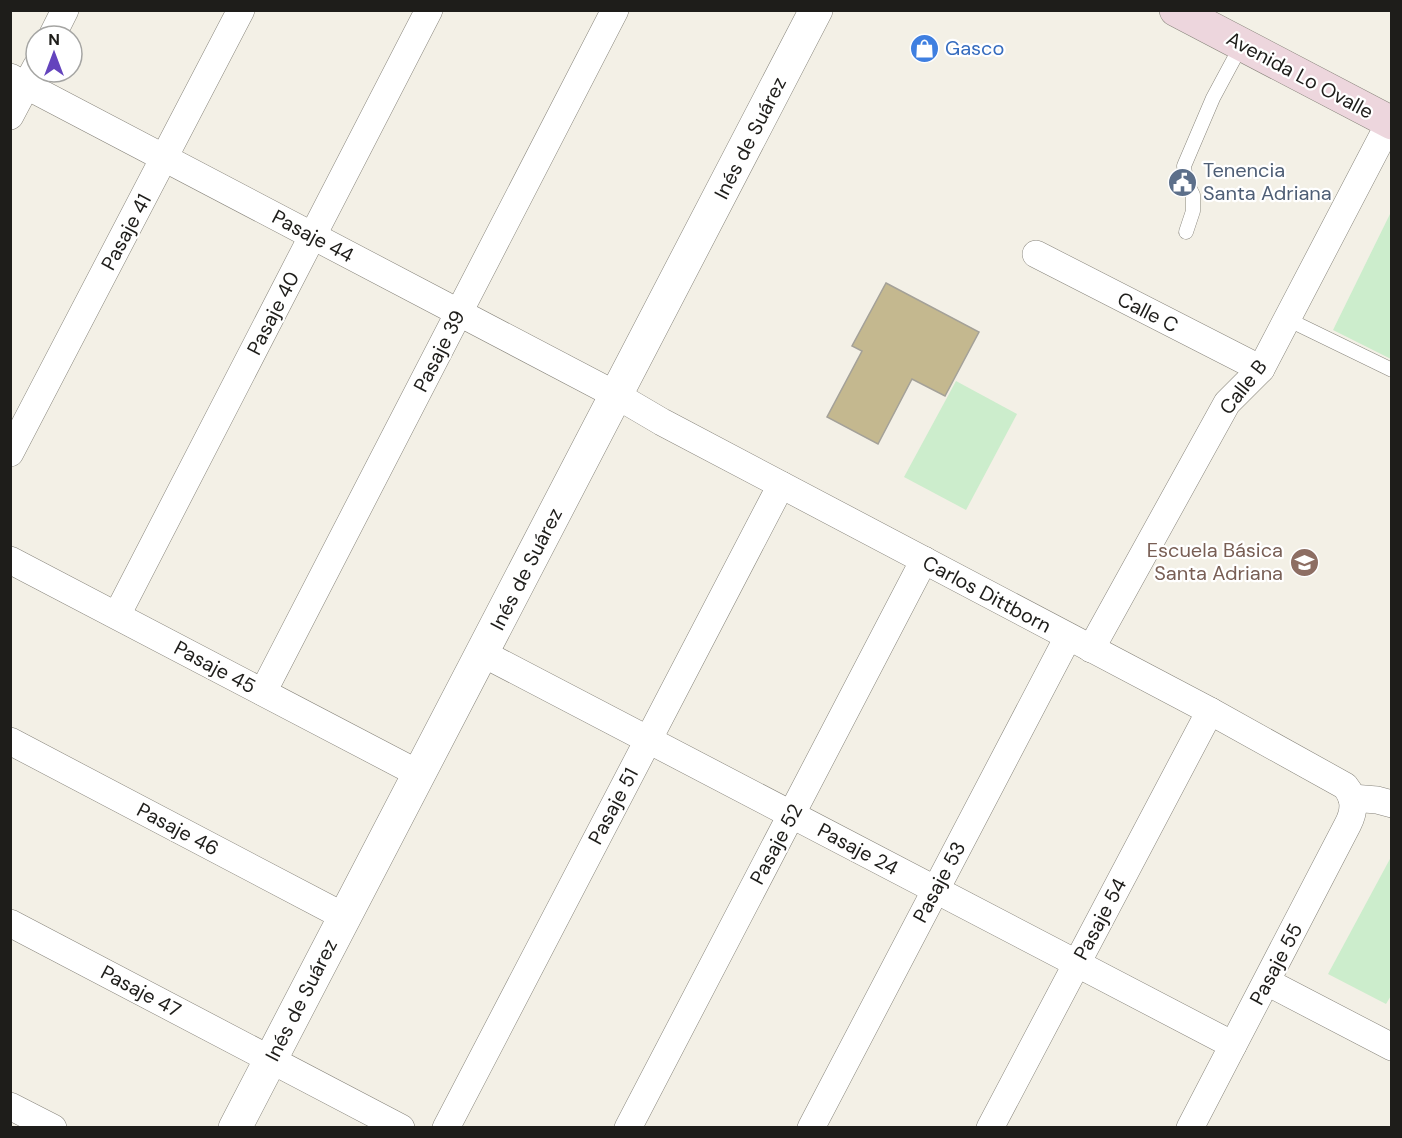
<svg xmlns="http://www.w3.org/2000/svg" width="1402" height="1138" font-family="'DM Sans',sans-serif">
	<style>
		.green { fill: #ccedcc }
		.building { fill: #c4b88f; stroke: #a4a198; stroke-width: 1.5 }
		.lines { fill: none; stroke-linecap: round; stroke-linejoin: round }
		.service-casing { stroke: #88857c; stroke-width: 15 }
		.minor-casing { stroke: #88857c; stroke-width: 28 }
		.tertiary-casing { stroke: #88857c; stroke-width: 34 }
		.secondary-casing { stroke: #88857c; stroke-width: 34 }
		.service { stroke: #fff; stroke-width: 14 }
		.minor { stroke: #fff; stroke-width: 27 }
		.tertiary { stroke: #fff; stroke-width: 33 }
		.secondary { stroke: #edd6dd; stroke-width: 33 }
		.labels { text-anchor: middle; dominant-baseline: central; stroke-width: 4.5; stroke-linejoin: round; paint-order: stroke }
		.shop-label { font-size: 20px; fill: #366cbe; stroke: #fff; text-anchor: start }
		.street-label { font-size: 20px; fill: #1e1d1a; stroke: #fff }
		.service-label { font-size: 20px; fill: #4e5e75; stroke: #fff; text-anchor: start }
		.education-label { font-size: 20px; fill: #785e54; stroke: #fff; text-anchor: end }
	</style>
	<rect width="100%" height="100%" fill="#f3f0e6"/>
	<g class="green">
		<polygon points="1391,212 1391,359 1333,330"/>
		<polygon points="956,381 1017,414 966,510 904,477"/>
		<polygon points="1391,857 1392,994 1386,1004 1328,974"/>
	</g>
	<polygon class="building" points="886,283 979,332 945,396 912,379 878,444 827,417 862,351 852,346"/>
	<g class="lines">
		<defs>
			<g id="service">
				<polyline points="1186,232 1193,211 1193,195 1186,181 1184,166 1213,98 1242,44"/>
				<polyline points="1287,319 1392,370"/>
			</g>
			<g id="minor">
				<polyline points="52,36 65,10"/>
				<path d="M10,77L616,395L662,422L1210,711L1345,786C1355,798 1355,810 1348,824L1190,1128"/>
				<polyline points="10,116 36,67"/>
				<polyline points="1036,254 1261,369"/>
				<polyline points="10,453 241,10"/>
				<polyline points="10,560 419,774"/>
				<polyline points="117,615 429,10"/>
				<polyline points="1091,649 1227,403 1261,369 1390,122"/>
				<polyline points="482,653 1233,1045"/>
				<polyline points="263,692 615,10"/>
				<polyline points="10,741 345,917"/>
				<polyline points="1352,798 1377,800 1392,804"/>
				<polyline points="10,923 401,1128"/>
				<polyline points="1267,982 1392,1047"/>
				<polyline points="10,1106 53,1128"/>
				<polyline points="446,1128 781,485"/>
				<polyline points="628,1128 924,560"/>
				<polyline points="811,1128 1068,637"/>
				<polyline points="990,1128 1210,711"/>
			</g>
			<polyline id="tertiary" points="235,1128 816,10"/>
			<polyline id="secondary" points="1176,10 1392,123"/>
		</defs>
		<use href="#service" class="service-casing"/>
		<use href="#minor" class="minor-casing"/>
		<use href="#tertiary" class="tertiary-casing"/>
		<use href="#secondary" class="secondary-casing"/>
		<use href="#service" class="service"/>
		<use href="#minor" class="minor"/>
		<use href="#tertiary" class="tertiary"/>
		<use href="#secondary" class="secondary"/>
	</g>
	<defs>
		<symbol id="shop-disc" viewBox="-11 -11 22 22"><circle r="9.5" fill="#3f7fe0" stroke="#fff"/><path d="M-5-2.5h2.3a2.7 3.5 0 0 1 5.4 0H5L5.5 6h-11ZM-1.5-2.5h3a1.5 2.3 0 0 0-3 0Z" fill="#fff"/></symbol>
		<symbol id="civic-disc" viewBox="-11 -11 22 22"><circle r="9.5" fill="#5c6f8a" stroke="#fff"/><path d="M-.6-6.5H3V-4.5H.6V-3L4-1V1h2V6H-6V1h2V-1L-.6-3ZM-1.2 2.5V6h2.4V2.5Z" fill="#fff"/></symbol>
		<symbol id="school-disc" viewBox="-11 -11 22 22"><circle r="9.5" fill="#8d6e63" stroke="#fff"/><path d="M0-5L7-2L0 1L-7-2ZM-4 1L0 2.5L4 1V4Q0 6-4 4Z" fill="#fff"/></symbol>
	</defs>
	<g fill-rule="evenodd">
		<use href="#shop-disc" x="908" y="32" width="33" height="33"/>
		<use href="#civic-disc" x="1166" y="166" width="33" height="33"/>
		<use href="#school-disc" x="1288" y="546" width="33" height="33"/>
	</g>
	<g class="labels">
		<g class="shop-label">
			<text x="945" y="48">Gasco</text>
		</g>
		<g class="street-label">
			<text transform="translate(1300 75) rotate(28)">Avenida Lo Ovalle</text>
			<text transform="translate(750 138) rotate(-63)">Inés de Suárez</text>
			<text transform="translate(126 232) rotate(-62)">Pasaje 41</text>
			<text transform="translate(313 236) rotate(28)">Pasaje 44</text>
			<text transform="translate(1148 312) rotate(27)">Calle C</text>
			<text transform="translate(273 313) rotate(-63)">Pasaje 40</text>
			<text transform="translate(439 351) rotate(-63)">Pasaje 39</text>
			<text transform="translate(1243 387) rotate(-52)">Calle B</text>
			<text transform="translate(526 569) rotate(-63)">Inés de Suárez</text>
			<text transform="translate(987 594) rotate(28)">Carlos Dittborn</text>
			<text transform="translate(215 667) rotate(28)">Pasaje 45</text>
			<text transform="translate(613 806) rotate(-62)">Pasaje 51</text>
			<text transform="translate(178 829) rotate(28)">Pasaje 46</text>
			<text transform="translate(776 844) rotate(-62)">Pasaje 52</text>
			<text transform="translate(858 849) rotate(28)">Pasaje 24</text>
			<text transform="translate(939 882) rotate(-62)">Pasaje 53</text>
			<text transform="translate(1100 919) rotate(-62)">Pasaje 54</text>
			<text transform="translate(1276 964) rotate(-62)">Pasaje 55</text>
			<text transform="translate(141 991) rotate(28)">Pasaje 47</text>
			<text transform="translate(301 1000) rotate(-63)">Inés de Suárez</text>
		</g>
		<g class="service-label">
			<text x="1203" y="170">Tenencia<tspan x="1203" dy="23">Santa Adriana</tspan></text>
		</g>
		<g class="education-label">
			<text x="1283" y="550">Escuela Básica<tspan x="1283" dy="23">Santa Adriana</tspan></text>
		</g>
	</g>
	<rect width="1402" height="1138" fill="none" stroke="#1e1d1a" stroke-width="24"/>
	<g transform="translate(54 54)"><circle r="28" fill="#ffffff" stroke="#a5a5a3" stroke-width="1.5"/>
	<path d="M0-4.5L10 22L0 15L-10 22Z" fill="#6444bd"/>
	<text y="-9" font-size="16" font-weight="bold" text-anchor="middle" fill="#1e1d1a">N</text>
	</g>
</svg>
